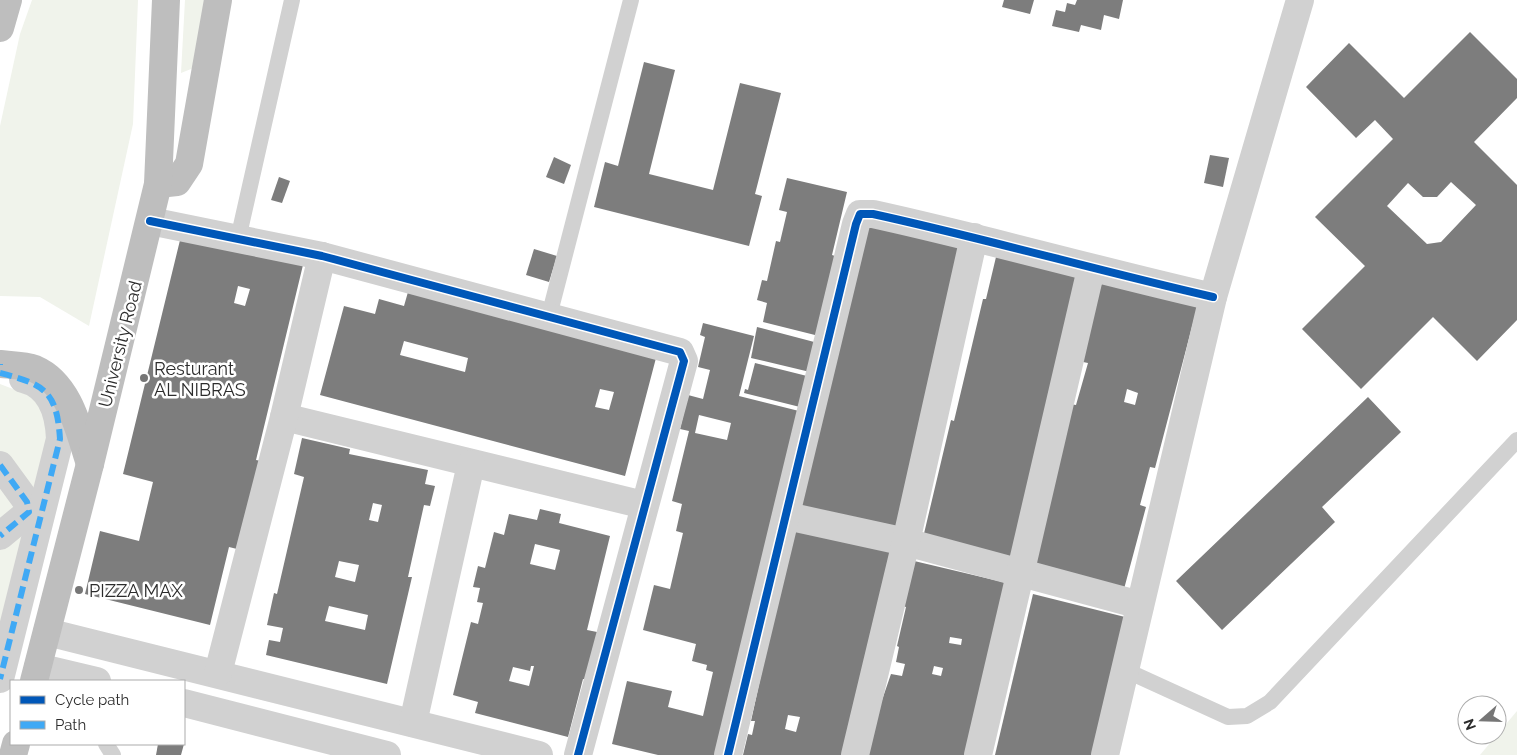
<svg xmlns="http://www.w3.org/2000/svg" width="1517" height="755" font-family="Raleway,sans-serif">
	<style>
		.green { fill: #f0f3eb }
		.building { fill: #7d7d7d; fill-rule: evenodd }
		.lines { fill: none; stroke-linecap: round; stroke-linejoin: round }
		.lane { stroke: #d1d1d1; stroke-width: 16 }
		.street { stroke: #d1d1d1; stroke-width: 28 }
		.highway { stroke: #bebebe; stroke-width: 28 }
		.quiet { stroke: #3fa9f5; stroke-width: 6; stroke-dasharray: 12 6; stroke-linecap: butt }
		.cycleway-casing { stroke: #fff; stroke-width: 11 }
		.cycleway { stroke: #0057b8; stroke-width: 8 }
		.poi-dot { fill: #767676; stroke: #fff; stroke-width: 2 }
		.labels { text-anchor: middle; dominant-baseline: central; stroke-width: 5; stroke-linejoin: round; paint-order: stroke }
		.street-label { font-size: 18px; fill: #2c2c2c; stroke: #fff }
		.poi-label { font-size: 18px; fill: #2c2c2c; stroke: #fff; text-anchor: start }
	</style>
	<rect width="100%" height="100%" fill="#fff"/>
	<g class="green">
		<polygon points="32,0 138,0 133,124 89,326 40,297 0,296 0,126 20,34"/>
		<polygon points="185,0 210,0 196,67 181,73"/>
		<polygon points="0,384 34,397 55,419 0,649"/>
		<polygon points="1517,711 1517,755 1480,755"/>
	</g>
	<g class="building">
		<polygon points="1004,0 1034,0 1030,14 1002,7"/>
		<polygon points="1077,0 1123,0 1119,19 1104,15 1101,30 1081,25 1079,32 1052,26 1056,10 1065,12 1067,3 1075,5"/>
		<path d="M1470,32L1517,79V98L1474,142L1517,185V320L1477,361L1433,317L1361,389L1302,329L1365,266L1315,217L1393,139L1375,120L1356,138L1306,87L1349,43L1404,98ZM1451,182L1476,205L1441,242L1427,244L1387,206L1408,183L1423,197H1437Z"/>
		<polygon points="644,62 675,70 649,174 713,190 740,83 781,93 755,194 762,196 749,246 594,207 605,162 618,166"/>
		<polygon points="1210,155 1229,158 1223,187 1204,183"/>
		<polygon points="554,157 571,165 564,184 546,177"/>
		<polygon points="279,177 290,181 282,203 271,200"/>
		<polygon points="787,178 847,192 832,255 838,257 819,336 763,322 767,303 757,300 762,280 767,281 776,241 780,242 787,212 779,210"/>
		<polygon points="869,225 966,248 899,534 800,511"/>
		<path d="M182,232L303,265L256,460L266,462L237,549L229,547L210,625L85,594L100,531L139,541L153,482L123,474ZM238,286L250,289L245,306L234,303Z"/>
		<polygon points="534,249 557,256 549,282 526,275"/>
		<polygon points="996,257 1082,278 1013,564 922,542 951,420 954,421 983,299 986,299"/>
		<path d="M1103,279L1198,304L1155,468L1150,467L1140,505L1146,507L1124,589L1031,564L1070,404L1076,405L1088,363L1078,361ZM1127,389L1138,393L1135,405L1124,402Z"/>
		<path d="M408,292L656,358L625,476L320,395L344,306L375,314L379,299L404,306ZM404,341L468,358L465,372L400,355ZM600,389L614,392L609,410L595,407Z"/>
		<path d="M703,323L754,336L739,396L807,413L722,755H658L612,744L627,681L672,691L668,707L703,716L713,672L706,670L707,665L692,661L696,644L643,630L654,585L670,589L683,533L676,531L682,504L672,501L689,431L680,429L688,395L703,399L710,370L698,367L705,337L700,335ZM699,415L731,423L727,440L695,433Z"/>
		<polygon points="757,327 818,343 810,372 751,358"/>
		<polygon points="755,363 815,378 808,409 744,393 745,389 748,390"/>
		<polygon points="1368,397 1401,432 1322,507 1335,522 1222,630 1176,581"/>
		<path d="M302,438L350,449L349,454L428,470L425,484L435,486L430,506L424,505L408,577H412L387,684L266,655L269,640L280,642L283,628L267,625L274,593L277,594L304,477L294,474ZM373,503L382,505L378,522L369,520ZM339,561L359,565L355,582L335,577ZM329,606L368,615L365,630L325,621Z"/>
		<path d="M540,509L561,514L559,523L610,536L587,630L602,633L590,680L583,679L568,737L475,713L478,702L453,695L471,622L478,624L483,603L477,602L480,588L473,587L478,566L485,568L494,532L504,535L509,514L537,520ZM535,544L560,550L555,570L530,564ZM531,666H534L529,686L509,681L513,667L530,671Z"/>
		<path d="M793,529L891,551L844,755H743L748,734L752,735L755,721H751ZM788,715L800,717L796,732L785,729Z"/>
		<path d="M910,560L1007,583L966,755H863L891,674L902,676L905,664L896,662L899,647L897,646L906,607L900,605ZM950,637L962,639L961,645L949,643ZM934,666L943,668L941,676L932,674Z"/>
		<polygon points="1033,594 1125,617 1093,755 995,755"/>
		<polygon points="158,744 184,744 181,755 156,755"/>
	</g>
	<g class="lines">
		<g class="lane">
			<polyline points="238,239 292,0"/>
			<polyline points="549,316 631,0"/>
			<polyline points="1125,670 1228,717 1247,716 1270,702 1517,440"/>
			<polyline points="106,744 113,755"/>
		</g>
		<g class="street">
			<polyline points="150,221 322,256 680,352 684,361 578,755"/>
			<polyline points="284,417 644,505"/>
			<polyline points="0,465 27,502 29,512 0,536"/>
			<polyline points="787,516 906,542 1140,605"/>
			<polyline points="47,632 539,755"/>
			<polyline points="38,667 97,681"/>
			<polyline points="218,673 284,417 322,256"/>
			<path d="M0,679L60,439C59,414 52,386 23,379"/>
			<polyline points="184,703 387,755"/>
			<polyline points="413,723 471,464"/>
			<path d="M728,755L856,224L860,214H873C987,239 1099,271 1213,297"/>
			<polyline points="855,755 906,542 974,237"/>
			<polyline points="978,755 1091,269"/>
			<polyline points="1105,755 1213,297 1300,0"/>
		</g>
		<g class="highway">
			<polyline points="0,28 8,0"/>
			<polyline points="158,184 177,182 189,164 218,0"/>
			<path d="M0,364C10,365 25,365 35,369C70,384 79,431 90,464"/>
			<polyline points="34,681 90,464 158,184 166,0"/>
			<polyline points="13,755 16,744"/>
		</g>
		<g class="quiet">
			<polyline points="0,365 0,364"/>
			<path d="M0,373C44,384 57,391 60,439L0,679"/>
			<polyline points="0,465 27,502 29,512 0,536"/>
		</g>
		<defs>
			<g id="cycleway">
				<polyline points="150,221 322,256 680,352 684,361 578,755"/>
				<path d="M728,755L856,224L860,214H873C987,239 1099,271 1213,297"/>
			</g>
		</defs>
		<use href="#cycleway" class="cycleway-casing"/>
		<use href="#cycleway" class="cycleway"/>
	</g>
	<g class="poi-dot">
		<circle cx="144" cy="378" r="5"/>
		<circle cx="79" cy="590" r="5"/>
	</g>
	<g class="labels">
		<g class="street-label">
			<text transform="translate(120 344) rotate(-76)">University Road</text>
		</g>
		<g class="poi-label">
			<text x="154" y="368">Resturant<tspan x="154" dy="21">AL NIBRAS</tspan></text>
			<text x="89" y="590">PIZZA MAX</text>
		</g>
	</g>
	<rect x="10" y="680" width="175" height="65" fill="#ffffff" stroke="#ababab"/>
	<rect x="20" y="696" width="25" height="8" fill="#0057b8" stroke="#ababab"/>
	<text x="55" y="705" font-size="15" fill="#2c2c2c">Cycle path</text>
	<rect x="20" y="721" width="25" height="8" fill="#3fa9f5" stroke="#ababab"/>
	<text x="55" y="730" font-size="15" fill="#2c2c2c">Path</text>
	<g transform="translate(1482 720) rotate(250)"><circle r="24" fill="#ffffff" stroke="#ababab"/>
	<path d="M0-4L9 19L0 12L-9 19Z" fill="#767676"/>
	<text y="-8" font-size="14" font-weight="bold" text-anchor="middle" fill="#2c2c2c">N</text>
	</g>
</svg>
